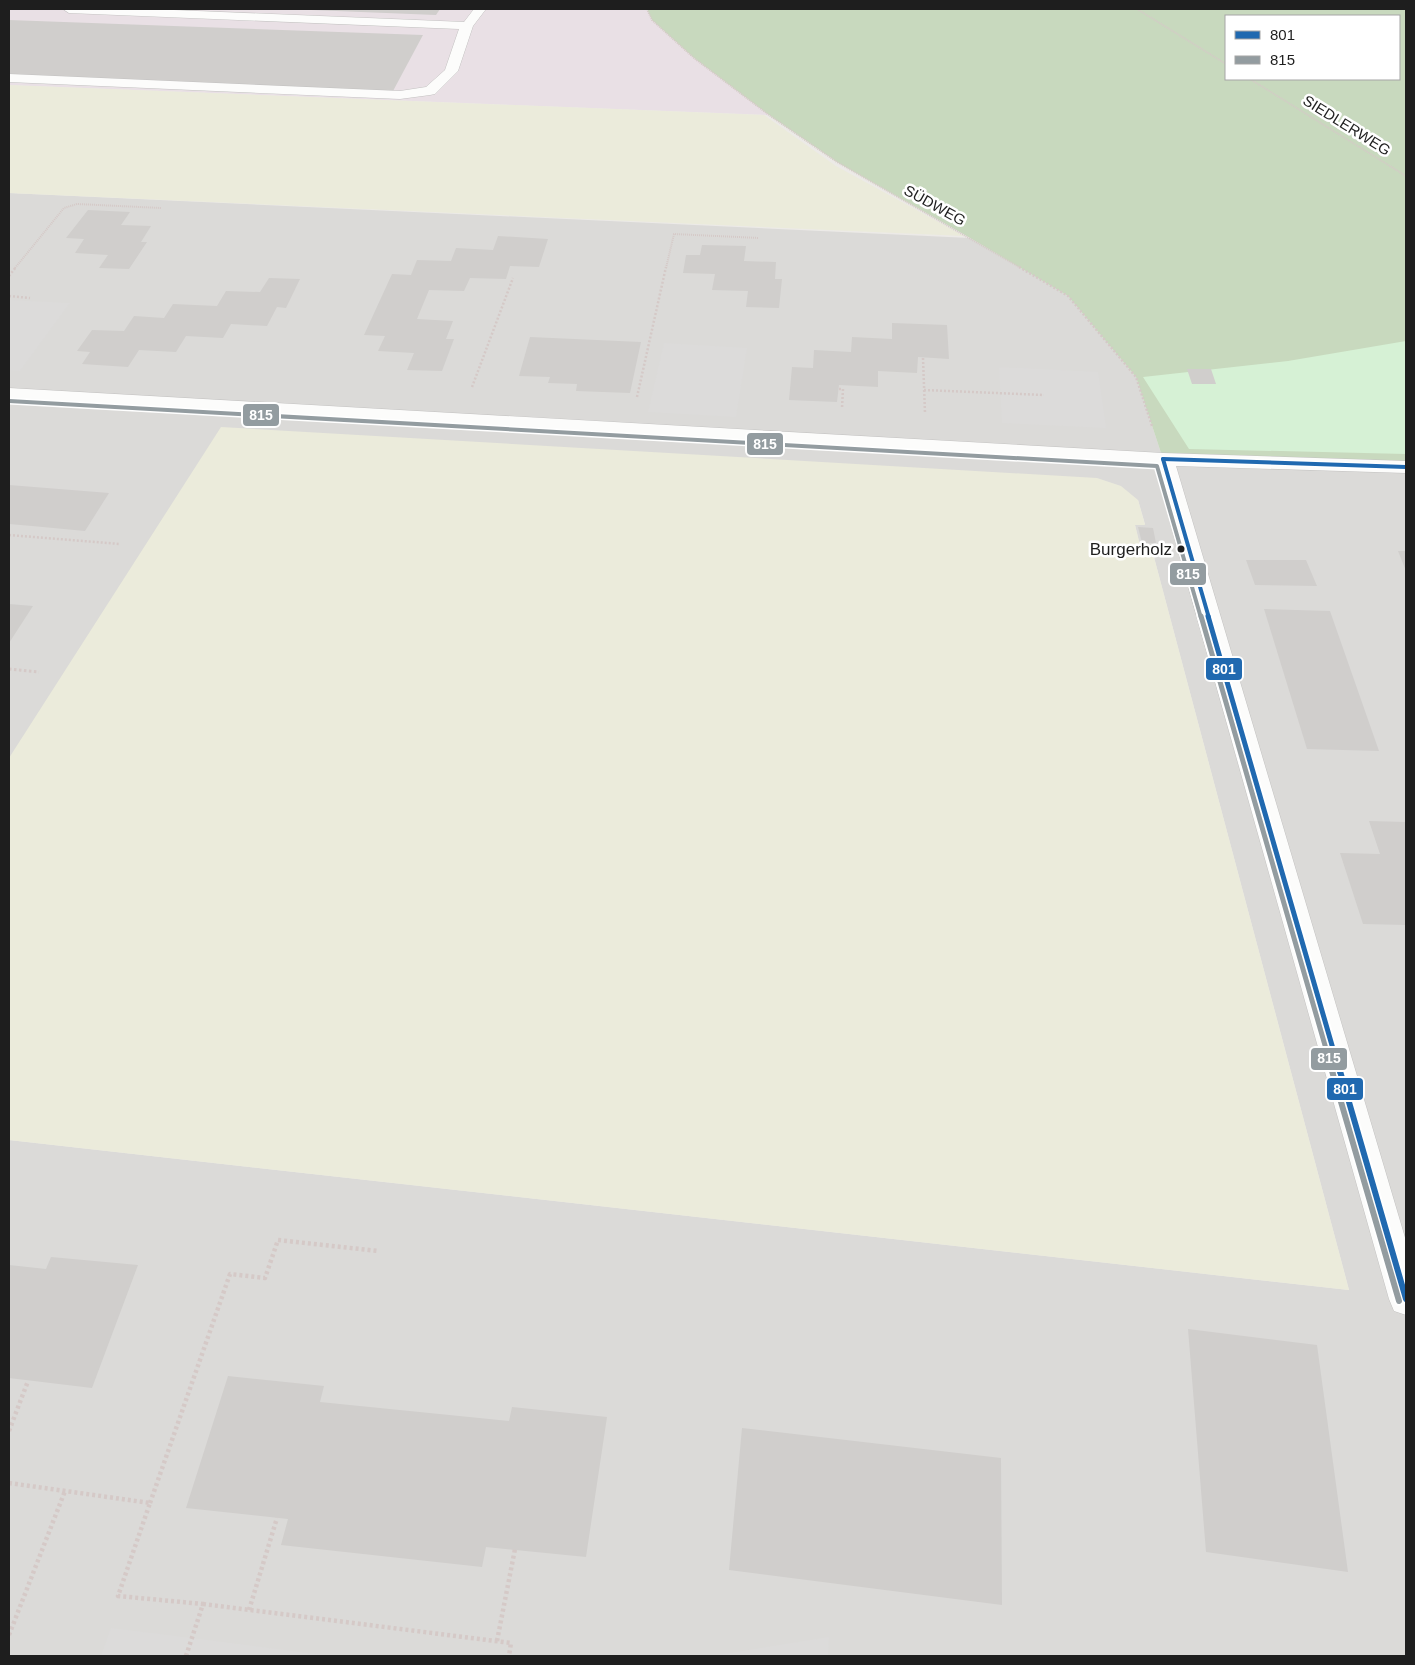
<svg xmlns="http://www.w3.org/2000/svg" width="1415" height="1665" font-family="Arial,sans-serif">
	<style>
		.residential { fill: #dbdad8 }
		.industrial { fill: #e9e0e5 }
		.farmland { fill: #ebebdb }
		.forest { fill: #c8d9be; fill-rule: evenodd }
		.park { fill: #d6f1d5 }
		.parking { fill: #dcdbda }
		.building { fill: #d0cecc }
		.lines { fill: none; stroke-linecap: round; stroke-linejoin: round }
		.service-casing { stroke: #c3c2c1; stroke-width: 1 }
		.minor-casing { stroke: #c3c2c1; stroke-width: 1 }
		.path-far3 { stroke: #d5c9c7; stroke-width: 2; stroke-dasharray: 1 1; stroke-linecap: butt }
		.path-far2 { stroke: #d5c9c7; stroke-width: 2.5; stroke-dasharray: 2 2; stroke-linecap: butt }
		.path-far1 { stroke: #d5c9c7; stroke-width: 3; stroke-dasharray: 2.5 2.5; stroke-linecap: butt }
		.path { stroke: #d5c9c7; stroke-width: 4.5; stroke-dasharray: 3 3; stroke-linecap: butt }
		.service { fill: #fcfcfb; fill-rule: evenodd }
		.minor { fill: #fcfcfb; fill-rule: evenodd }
		.bus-1-far2-casing { stroke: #fff; stroke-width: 7 }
		.bus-1-far1-casing { stroke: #fff; stroke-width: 9 }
		.bus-1-casing { stroke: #fff; stroke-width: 10 }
		.bus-2-far2-casing { stroke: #fff; stroke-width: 7 }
		.bus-2-far1-casing { stroke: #fff; stroke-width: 9 }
		.bus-2-casing { stroke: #fff; stroke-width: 10 }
		.bus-1-far2 { stroke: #2069b0; stroke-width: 4 }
		.bus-1-far1 { stroke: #2069b0; stroke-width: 5 }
		.bus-1 { stroke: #2069b0; stroke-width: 6 }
		.bus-2-far2 { stroke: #939ca0; stroke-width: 4 }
		.bus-2-far1 { stroke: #939ca0; stroke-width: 5 }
		.bus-2 { stroke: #939ca0; stroke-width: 6 }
		.bus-dot { fill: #1e1e1e; stroke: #fff; stroke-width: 2 }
		.labels { text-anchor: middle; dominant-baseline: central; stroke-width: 5; stroke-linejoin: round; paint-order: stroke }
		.far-street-label { font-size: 15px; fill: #1e1e1e; stroke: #fff }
		.bus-label { font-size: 17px; fill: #1e1e1e; stroke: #fff; text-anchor: end }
		.line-badge { stroke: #fff; stroke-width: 2 }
		.badge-label { font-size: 14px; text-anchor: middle; font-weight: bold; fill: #fff }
	</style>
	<rect width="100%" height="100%" fill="#eceae7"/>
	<polygon class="residential" points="9,193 970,238 1068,296 1136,377 1163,459 1406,467 1406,1656 9,1656 9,1140 1349,1290 1151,546 1140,546 1135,525 1145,524 1138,500 9,758"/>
	<polygon class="industrial" points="9,9 647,9 652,20 694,58 769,115 9,85"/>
	<g class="farmland">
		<polygon points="9,85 764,115 836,166 964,236 9,193"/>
		<polygon points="221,427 1097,478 1121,486 1138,500 1145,525 1135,525 1140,545 1151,546 1349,1290 9,1140 9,758"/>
	</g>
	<path class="forest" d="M647,9H1406V467L1163,459L1136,377L1068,296L970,238L837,162L769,115L694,58L652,20ZM1226,16H1399V79H1226Z"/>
	<polygon class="park" points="1406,341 1406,454 1189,449 1143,377 1288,361"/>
	<g class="parking">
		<polygon points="9,300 70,303 20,371 9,370"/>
		<polygon points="664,343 747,348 736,417 648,412"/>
		<polygon points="999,367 1098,372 1106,428 1002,423"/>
		<polygon points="111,1628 192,1638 331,1656 101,1656"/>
		<polygon points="829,1637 828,1656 711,1656"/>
	</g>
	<g class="building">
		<polygon points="311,9 440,9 436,15 311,10"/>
		<polygon points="9,20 423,35 393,91 9,77"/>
		<polygon points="88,210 130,212 121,225 151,226 141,242 147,242 129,269 99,268 108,255 75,253 84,239 66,238"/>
		<polygon points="498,236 548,239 539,267 510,266 506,279 470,278 464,291 429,290 417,319 453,321 446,339 454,339 442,371 407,370 414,353 378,351 385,336 364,335 392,274 411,275 417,260 451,261 456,248 493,250"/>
		<polygon points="702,245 746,246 744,261 776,262 775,279 782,279 779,308 746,307 748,291 712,290 715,274 683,273 686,255 700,255"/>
		<polygon points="269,278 300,279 286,308 277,307 267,326 231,324 223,338 186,336 176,352 139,350 128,367 82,364 90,352 77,351 92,330 124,331 134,316 164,318 173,304 217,306 226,291 260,292"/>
		<polygon points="892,323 947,325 949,359 918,357 917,373 878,371 878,387 839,385 837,402 789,400 792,367 813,368 814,350 851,352 852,337 892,339"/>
		<polygon points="530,337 641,342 630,393 576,391 577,384 548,383 550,377 519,376"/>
		<polygon points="1187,369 1211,369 1216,384 1192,384"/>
		<polygon points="9,485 109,493 85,531 32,526 9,524"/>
		<polygon points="1138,527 1153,528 1156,543 1142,543"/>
		<polygon points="1398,551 1406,551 1406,571"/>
		<polygon points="1246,560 1306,560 1317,586 1255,585"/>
		<polygon points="9,604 33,606 9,643"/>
		<polygon points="1264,609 1330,611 1379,751 1307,749"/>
		<polygon points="1369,821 1406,822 1406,925 1363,924 1340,853 1380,854"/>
		<polygon points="51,1257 138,1265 92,1388 9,1378 9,1265 46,1269"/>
		<polygon points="1188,1329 1317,1345 1348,1572 1206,1552"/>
		<polygon points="228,1376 324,1386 320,1402 509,1421 512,1407 607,1417 586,1557 486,1547 482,1567 281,1545 288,1519 186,1508"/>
		<polygon points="742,1428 1001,1458 1002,1605 729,1570"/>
	</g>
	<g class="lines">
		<defs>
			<polygon id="service" points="63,9 150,9 464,22 474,9 486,9 473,26 458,71 435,94 430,95 400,99 9,82 9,74 400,91 426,87 445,70 459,29 69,13"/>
			<polygon id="minor" points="9,388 1163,453 1406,461 1406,473 1176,466 1406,1241 1406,1315 1394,1311 1389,1299 1154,465 9,400"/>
		</defs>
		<use href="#service" class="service-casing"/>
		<use href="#minor" class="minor-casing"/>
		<g class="path-far3">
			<polyline points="647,9 652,20 694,58 769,115 837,162 1021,268"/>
			<polyline points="1137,9 1226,64"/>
			<polyline points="1250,79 1406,176"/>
			<polyline points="15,268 64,208 77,204 161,208"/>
			<polyline points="666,268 674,234 759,238"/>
		</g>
		<g class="path-far2">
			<polyline points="1019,267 1068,296 1136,377 1152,426"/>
			<polyline points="9,276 16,267"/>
			<polyline points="9,296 30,298"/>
			<polyline points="923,358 925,413"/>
			<polyline points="472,387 513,278"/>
			<polyline points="839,389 843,389 842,408"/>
			<polyline points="924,390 1044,395"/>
			<polyline points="637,397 666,267"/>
			<polyline points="9,535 120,544"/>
		</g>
		<polyline class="path-far1" points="9,669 39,672"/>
		<g class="path">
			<polyline points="9,1431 28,1381"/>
			<polyline points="9,1483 150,1503 118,1596 203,1604 186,1656"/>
			<polyline points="150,1503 230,1274 265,1278 278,1240 378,1251"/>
			<polyline points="203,1604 511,1643 509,1656"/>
			<polyline points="249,1610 277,1518"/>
			<polyline points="9,1635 65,1491"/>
			<polyline points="497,1641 515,1549"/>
		</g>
		<use href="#service" class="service"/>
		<use href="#minor" class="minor"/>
		<defs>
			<g id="bus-1-far2">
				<polyline points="1163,459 1209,618"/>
				<polyline points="1163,459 1406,467"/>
			</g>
			<polyline id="bus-1-far1" points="1208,616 1340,1073"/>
			<polyline id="bus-1" points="1340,1071 1406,1299"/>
			<polyline id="bus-2-far2" points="9,401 1157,466 1201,618"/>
			<polyline id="bus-2-far1" points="1201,616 1333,1073"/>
			<polyline id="bus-2" points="1332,1071 1399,1301"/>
		</defs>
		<use href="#bus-1-far2" class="bus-1-far2-casing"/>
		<use href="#bus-1-far1" class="bus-1-far1-casing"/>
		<use href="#bus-1" class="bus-1-casing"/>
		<use href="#bus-2-far2" class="bus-2-far2-casing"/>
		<use href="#bus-2-far1" class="bus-2-far1-casing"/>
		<use href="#bus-2" class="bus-2-casing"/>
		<use href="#bus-1-far2" class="bus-1-far2"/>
		<use href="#bus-1-far1" class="bus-1-far1"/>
		<use href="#bus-1" class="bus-1"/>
		<use href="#bus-2-far2" class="bus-2-far2"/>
		<use href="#bus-2-far1" class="bus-2-far1"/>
		<use href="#bus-2" class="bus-2"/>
	</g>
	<circle class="bus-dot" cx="1181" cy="549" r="4.5"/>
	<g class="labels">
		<g class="far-street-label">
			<text transform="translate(1347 125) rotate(32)">SIEDLERWEG</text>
			<text transform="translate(935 205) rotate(29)">SÜDWEG</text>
		</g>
		<g class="bus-label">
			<text x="1172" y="549">Burgerholz</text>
		</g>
	</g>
	<g class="line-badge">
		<rect x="242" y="403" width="38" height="24" rx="5" fill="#939ca0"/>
		<rect x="746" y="432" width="38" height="24" rx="5" fill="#939ca0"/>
		<rect x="1169" y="562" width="38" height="24" rx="5" fill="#939ca0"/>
		<rect x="1205" y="657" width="38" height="24" rx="5" fill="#2069b0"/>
		<rect x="1310" y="1047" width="38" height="24" rx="5" fill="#939ca0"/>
		<rect x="1326" y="1077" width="38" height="24" rx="5" fill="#2069b0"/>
	</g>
	<g class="badge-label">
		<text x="261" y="420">815</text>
		<text x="765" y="449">815</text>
		<text x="1188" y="579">815</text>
		<text x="1224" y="674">801</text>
		<text x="1329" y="1063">815</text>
		<text x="1345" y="1094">801</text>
	</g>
	<rect width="1415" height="1665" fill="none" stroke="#1e1e1e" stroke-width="20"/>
	<rect x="1225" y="15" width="175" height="65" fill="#ffffff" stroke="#a5a5a5"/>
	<rect x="1235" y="31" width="25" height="8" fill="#2069b0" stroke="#a5a5a5"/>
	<text x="1270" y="40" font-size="15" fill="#1e1e1e">801</text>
	<rect x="1235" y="56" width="25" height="8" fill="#939ca0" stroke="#a5a5a5"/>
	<text x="1270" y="65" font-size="15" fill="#1e1e1e">815</text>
</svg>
